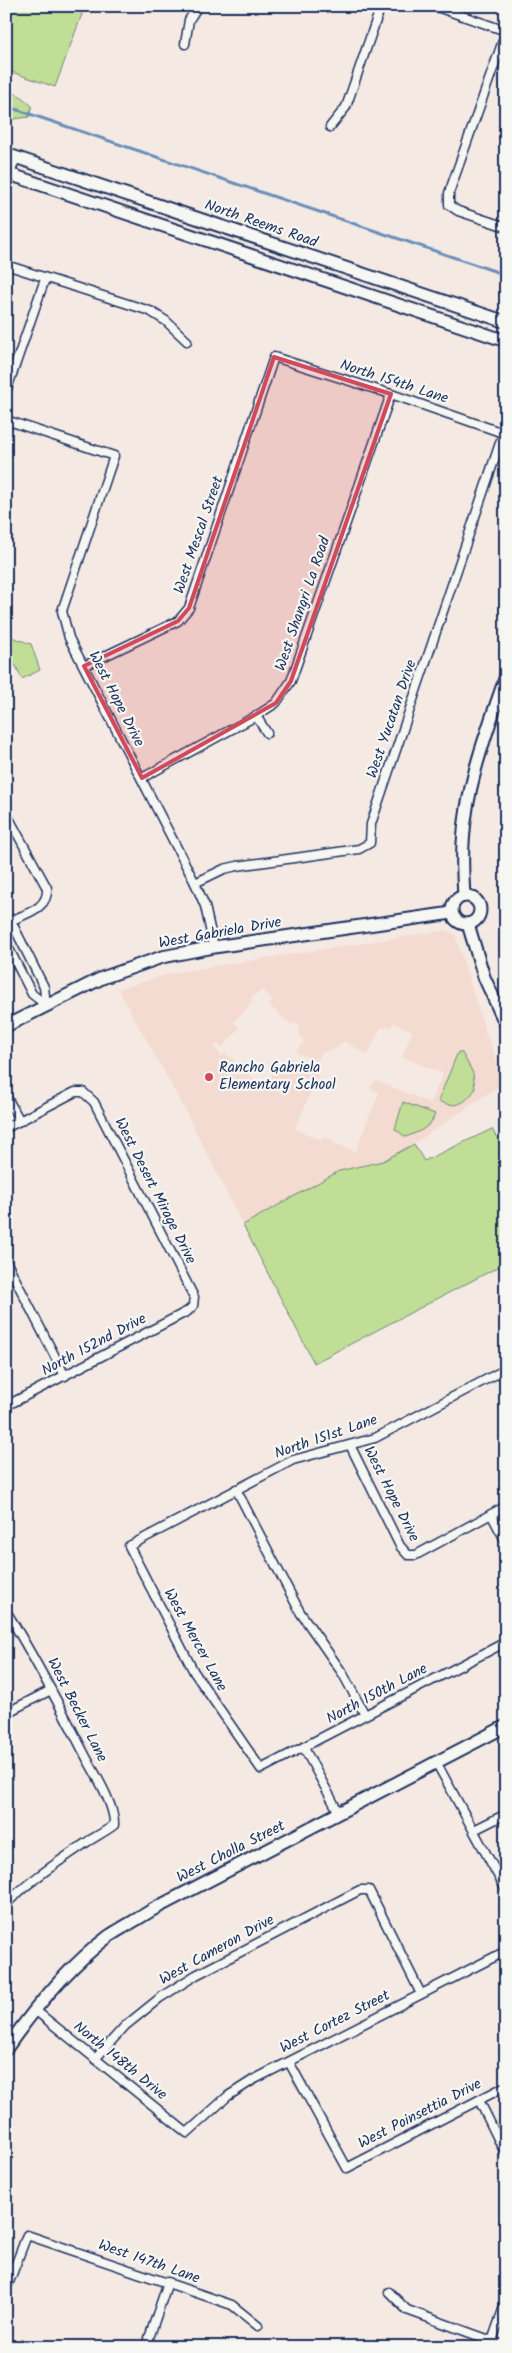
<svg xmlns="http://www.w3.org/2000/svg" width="512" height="2353" font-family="Kalam,sans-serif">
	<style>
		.built { fill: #f4dbd1; fill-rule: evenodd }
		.green { fill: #c1de96; stroke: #6e867a }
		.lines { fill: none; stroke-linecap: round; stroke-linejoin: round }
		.stream { stroke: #678eba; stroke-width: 3 }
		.street-casing { stroke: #1b2f5e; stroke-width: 11 }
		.secondary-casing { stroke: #1b2f5e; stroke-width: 15 }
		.street { stroke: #f6f6f2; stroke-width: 8 }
		.secondary { stroke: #f6f6f2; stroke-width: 11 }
		.marked { fill: #d1495b; fill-opacity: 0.2; stroke: #d1495b; stroke-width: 4; stroke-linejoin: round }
		.poi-dot { fill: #d1495b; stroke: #f6f6f2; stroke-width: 2 }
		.labels { text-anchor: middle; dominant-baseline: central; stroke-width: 4.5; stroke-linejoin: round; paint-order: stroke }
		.street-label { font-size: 15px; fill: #1b2f5e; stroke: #f6f6f2 }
		.poi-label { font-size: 15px; fill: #1b2f5e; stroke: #f6f6f2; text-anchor: start }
	</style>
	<rect width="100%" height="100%" fill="#f5eae3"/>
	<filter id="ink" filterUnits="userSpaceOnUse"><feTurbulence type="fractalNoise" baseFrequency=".02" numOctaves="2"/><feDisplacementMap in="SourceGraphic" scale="10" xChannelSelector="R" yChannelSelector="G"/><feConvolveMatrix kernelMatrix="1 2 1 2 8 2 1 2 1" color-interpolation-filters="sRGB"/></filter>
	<g filter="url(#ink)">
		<path class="built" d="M447,930L455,935L487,1036L506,1081L414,1144L383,1161L339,1171L243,1225L184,1108L118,989L176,972ZM262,990L273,1001L269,1005L291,1025L294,1022L300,1026L299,1033L304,1042L295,1052L318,1061L322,1052L335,1049L344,1041L368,1055L381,1028L385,1029L387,1026L391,1027L393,1023L412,1031L402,1057L443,1074L430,1103L376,1080L369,1088L379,1093L355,1151L334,1143L335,1141L324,1136L322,1140L295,1129L320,1071L290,1058L261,1086L226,1053L222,1056L214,1048L217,1044L222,1048L240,1028L234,1022L253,1002L250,999Z"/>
		<g class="green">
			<polygon points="6,6 85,6 55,87 6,70"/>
			<polygon points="6,91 19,95 32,106 29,117 6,120"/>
			<polygon points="6,635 31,644 40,670 22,679 16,666 6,662"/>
			<path d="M458,1052L462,1053L473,1073L475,1089C466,1104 455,1109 438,1101Z"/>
			<path d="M403,1102L435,1114C431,1128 418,1132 406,1137L395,1129Z"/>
			<polygon points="492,1129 506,1155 506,1263 314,1363 243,1225 339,1171 383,1161 414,1144 424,1161"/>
		</g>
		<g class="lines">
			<polyline class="stream" points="6,106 506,275"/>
			<defs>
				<g id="street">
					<polyline points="434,6 506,31"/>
					<polyline points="506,32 449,193 449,205 458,211 506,227"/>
					<polyline points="185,44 189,20 198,6"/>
					<polyline points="330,127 346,107 381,6"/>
					<polyline points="6,186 16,157"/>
					<polyline points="6,265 150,311 166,321 187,341"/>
					<polyline points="6,392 45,279"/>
					<polyline points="6,420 114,456 62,611 69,638 195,883 205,906 214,947"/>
					<polyline points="84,666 178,621 189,608 274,357 391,394 506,434"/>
					<polyline points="256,716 267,733"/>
					<polyline points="142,778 256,716 276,703 291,681 391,394"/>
					<path d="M6,813L47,888C49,910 23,914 6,923"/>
					<polyline points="195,883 224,869 237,866 359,849 370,843 371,824 503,434"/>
					<polyline points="11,921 44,987 46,1005"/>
					<polyline points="6,943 32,994 46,1005"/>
					<polyline points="6,1096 20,1121"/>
					<polyline points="6,1128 75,1092 83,1092 94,1102 194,1297 193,1306 188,1311 6,1406"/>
					<polyline points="6,1261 65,1376"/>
					<polyline points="506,1369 375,1438 293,1460 129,1546 194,1672 261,1769 506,1642"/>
					<polyline points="350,1445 400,1546 408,1555 416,1555 506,1506"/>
					<polyline points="236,1489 300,1612 343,1674 365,1715"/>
					<polyline points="491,1514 506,1542"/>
					<path d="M6,1611C35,1658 60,1706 85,1755C95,1774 115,1805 114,1825C105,1832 96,1836 87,1842C60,1861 30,1880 6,1904"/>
					<polyline points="6,1713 51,1690"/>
					<polyline points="304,1748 339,1813"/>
					<polyline points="436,1762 506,1890"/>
					<polyline points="474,1830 506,1814"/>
					<polyline points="35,2010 187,2133 228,2096 253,2080 506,1951"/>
					<polyline points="95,2059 125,2026 161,1997 196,1975 360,1890 369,1890 421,1994"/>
					<polyline points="289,2062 347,2168 506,2086"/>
					<polyline points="479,2100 506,2155"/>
					<polyline points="6,2290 27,2235 232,2305 258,2326"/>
					<polyline points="389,2292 407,2310 506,2346"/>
					<polyline points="492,2341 506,2301"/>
					<polyline points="146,2347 168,2282"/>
				</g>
				<g id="secondary">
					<polyline points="6,154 506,322"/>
					<polyline points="6,173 506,341"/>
					<path d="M464,896C463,879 462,860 463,843C466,785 487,731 506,676"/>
					<circle cx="466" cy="910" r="14"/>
					<polyline points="468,924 484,977 506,1025"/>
					<polyline points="6,1026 102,978 162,957 214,947 452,913"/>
					<path d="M6,2049C35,2007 68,1967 109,1936C123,1927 138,1919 152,1910L506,1726"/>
				</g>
			</defs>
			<use href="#street" class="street-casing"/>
			<use href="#secondary" class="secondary-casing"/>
			<use href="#street" class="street"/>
			<use href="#secondary" class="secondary"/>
		</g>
	</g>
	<path class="marked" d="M274,357L391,394L291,681L276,703L142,778L84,666L178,621L189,608Z"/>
	<circle class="poi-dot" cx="209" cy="1077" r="5"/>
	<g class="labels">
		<g class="street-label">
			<text transform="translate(261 224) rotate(19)">North Reems Road</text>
			<text transform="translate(394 382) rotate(18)">North 154th Lane</text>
			<text transform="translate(199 535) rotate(-71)">West Mescal Street</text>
			<text transform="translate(303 604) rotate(-71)">West Shangri La Road</text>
			<text transform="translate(116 699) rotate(63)">West Hope Drive</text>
			<text transform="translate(392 719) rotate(-71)">West Yucatan Drive</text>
			<text transform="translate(220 933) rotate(-10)">West Gabriela Drive</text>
			<text transform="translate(155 1191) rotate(63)">West Desert Mirage Drive</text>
			<text transform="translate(94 1345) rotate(-28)">North 152nd Drive</text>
			<text transform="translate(326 1437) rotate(-19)">North 151st Lane</text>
			<text transform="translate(391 1494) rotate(63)">West Hope Drive</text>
			<text transform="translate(195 1640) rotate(61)">West Mercer Lane</text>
			<text transform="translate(377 1694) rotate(-28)">North 150th Lane</text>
			<text transform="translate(77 1710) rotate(63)">West Becker Lane</text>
			<text transform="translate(231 1852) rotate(-27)">West Cholla Street</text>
			<text transform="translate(217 1950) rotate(-29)">West Cameron Drive</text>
			<text transform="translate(335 2022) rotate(-27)">West Cortez Street</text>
			<text transform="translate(120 2061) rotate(39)">North 148th Drive</text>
			<text transform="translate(420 2114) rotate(-27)">West Poinsettia Drive</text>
			<text transform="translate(149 2262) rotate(19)">West 147th Lane</text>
		</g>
		<g class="poi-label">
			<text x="219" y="1068">Rancho Gabriela<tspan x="219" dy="17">Elementary School</tspan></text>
		</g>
	</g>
	<rect width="512" height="2353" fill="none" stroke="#f6f6f2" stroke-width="25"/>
	<rect x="12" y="12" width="487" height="2328" fill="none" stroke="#1b2f5e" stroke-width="2" filter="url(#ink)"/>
</svg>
